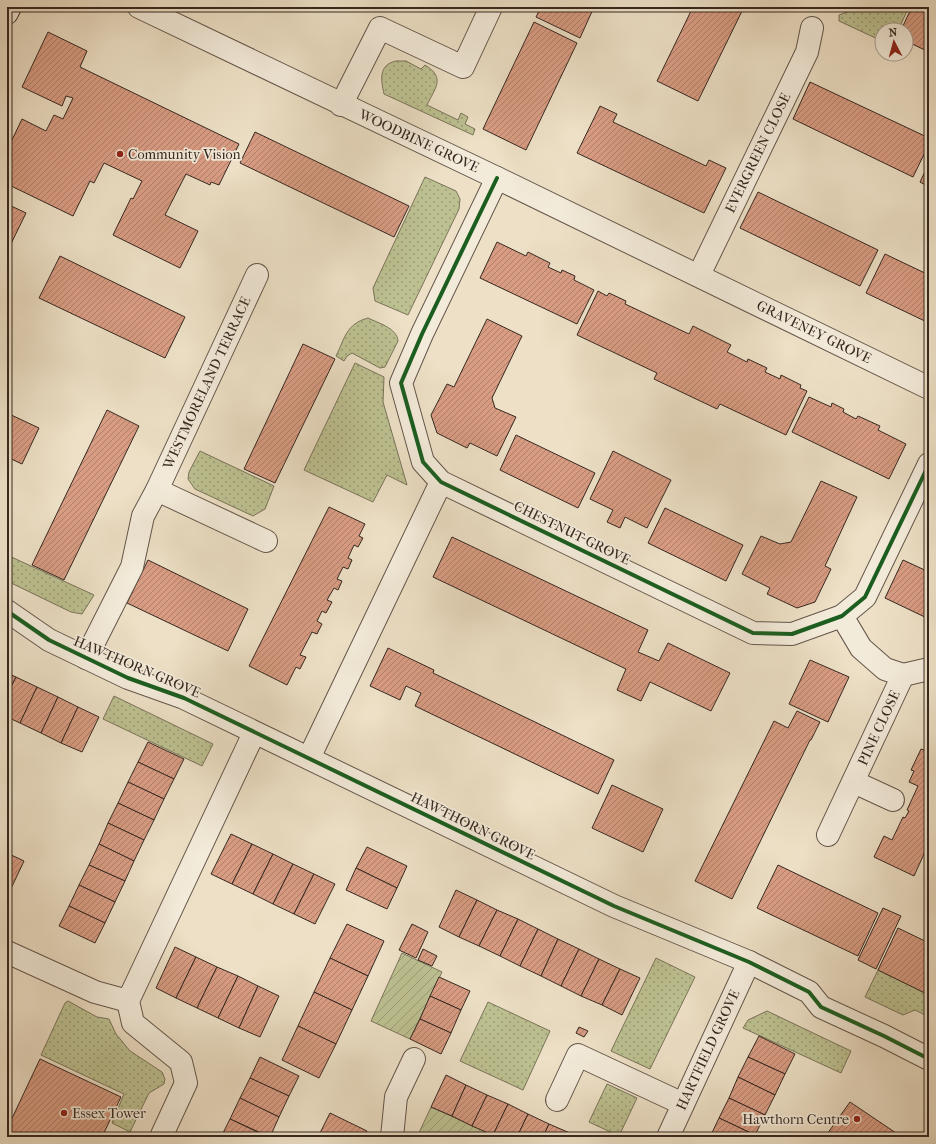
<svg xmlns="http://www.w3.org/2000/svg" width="936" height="1144" font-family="'IM FELL French Canon',serif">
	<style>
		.grass { fill: url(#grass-dots); stroke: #7a745a }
		.garden { fill: url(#garden-furrows); stroke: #7a745a }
		.building { fill: url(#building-hatch); stroke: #362821 }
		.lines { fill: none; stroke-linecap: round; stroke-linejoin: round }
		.street-casing { stroke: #64564a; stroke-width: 24 }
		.secondary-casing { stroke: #362821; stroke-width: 24 }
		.street { stroke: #f3ebda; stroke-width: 22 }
		.secondary { stroke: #f3ebda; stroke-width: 22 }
		.cycleway-casing { stroke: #f3ebda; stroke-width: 6 }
		.cycleway { stroke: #1b5e20; stroke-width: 4 }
		.poi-dot { fill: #8f2418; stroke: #f3ebda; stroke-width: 1.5 }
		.labels { text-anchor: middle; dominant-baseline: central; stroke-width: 3.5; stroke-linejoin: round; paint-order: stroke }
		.street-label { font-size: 14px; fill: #362821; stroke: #f3ebda }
		.poi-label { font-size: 14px; fill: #362821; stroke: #f3ebda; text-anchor: start }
	</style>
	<defs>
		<pattern id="grass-dots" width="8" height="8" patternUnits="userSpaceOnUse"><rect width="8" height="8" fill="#bdc192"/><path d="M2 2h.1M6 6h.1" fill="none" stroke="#9a9d77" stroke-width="1.8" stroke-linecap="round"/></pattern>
		<pattern id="garden-furrows" width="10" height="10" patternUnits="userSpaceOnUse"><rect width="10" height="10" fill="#bdc192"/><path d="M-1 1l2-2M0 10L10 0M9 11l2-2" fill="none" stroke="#9a9d77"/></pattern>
		<pattern id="building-hatch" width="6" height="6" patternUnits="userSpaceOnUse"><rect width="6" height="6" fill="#d89c83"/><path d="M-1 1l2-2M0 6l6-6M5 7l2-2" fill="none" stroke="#b07f6b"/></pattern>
	</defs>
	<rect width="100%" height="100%" fill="#ede0c6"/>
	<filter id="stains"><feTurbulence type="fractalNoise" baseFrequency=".005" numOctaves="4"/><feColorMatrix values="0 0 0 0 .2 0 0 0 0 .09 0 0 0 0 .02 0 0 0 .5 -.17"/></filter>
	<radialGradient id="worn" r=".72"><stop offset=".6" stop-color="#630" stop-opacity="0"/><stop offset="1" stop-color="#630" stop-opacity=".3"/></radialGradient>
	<g class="grass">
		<polygon points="861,7 909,7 898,30 882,30 882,41 839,21 839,15"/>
		<path d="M396,61H406L421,69L425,65C446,78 435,88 427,105L458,120L461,113L468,117L465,124L475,129L473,135L384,94C381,80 378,65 396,61Z"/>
		<polygon points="425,177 456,191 460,199 459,209 408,315 375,301 373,288"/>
		<path d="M368,318C378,323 397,328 398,341L385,367L380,368L352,353L347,356L344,361L336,356C345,338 346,324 368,318Z"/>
		<polygon points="355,363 384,377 383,402 407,485 387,475 373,502 304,470"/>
		<polygon points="200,451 274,486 265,509 253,516 195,489 188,479 189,472"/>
		<polygon points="7,555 94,595 82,614 71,612 7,581"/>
		<polygon points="114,696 213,744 202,766 103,719"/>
		<polygon points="656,958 695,977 650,1069 611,1051"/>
		<polygon points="878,970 929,995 929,1017 915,1010 903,1015 865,997"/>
		<polygon points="68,1001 97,1017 109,1019 116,1034 130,1051 162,1072 165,1079 164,1084 149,1093 130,1132 112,1123 124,1094 41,1055 65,1003"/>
		<polygon points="488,1002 550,1031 523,1090 460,1061"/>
		<polygon points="767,1011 851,1051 841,1073 743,1028 748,1020"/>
		<polygon points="607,1084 637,1098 619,1136 589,1122"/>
	</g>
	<g class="garden">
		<polygon points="402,953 442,972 410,1039 371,1021"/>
		<polygon points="431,1107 497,1137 417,1137"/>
	</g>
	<g class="building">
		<polygon points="541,7 594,7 580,38 536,17"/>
		<polygon points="693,7 744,7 698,101 657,81"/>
		<polygon points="912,7 929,8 929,52 906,41 906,30 901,30"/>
		<polygon points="534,22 577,43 526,150 483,129"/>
		<polygon points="48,32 87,51 80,67 239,144 219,185 211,182 210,185 186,174 165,215 198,231 180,268 113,235 131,198 133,199 142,181 104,163 94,183 90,181 73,216 7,184 7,144 10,139 12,140 22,119 46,131 54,115 63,119 73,98 66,96 62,106 22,87"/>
		<polygon points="810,82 929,138 929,144 913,177 793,119"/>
		<polygon points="600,106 617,114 613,122 706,166 709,160 726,168 704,213 577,153"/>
		<polygon points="255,132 409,206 394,237 240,163"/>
		<polygon points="929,163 929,187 920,182"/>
		<polygon points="758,192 878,250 860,286 740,228"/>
		<polygon points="7,204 26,213 7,252"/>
		<polygon points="497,242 526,256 528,252 550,263 548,267 561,273 562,270 575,276 574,280 594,290 577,324 480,278"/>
		<polygon points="885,254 929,275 929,323 866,293"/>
		<polygon points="60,256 185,317 165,358 39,298"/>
		<polygon points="598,291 607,296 609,293 626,301 625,304 689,334 693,326 731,345 727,352 747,362 748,359 767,368 765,372 780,379 781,375 801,385 800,388 807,391 786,435 720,404 717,409 654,379 657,373 577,335"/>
		<polygon points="487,319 522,336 492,398 495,408 516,417 497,456 470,443 467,448 437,433 431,415 447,384 454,387"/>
		<polygon points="303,344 335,359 275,483 244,469"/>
		<polygon points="809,397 831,407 832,403 844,409 843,412 856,419 858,416 880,426 878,430 906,444 889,479 792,432"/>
		<polygon points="107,410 139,426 64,580 32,565"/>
		<polygon points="7,413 39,428 22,464 7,457"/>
		<polygon points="516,435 595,473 578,508 500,470"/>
		<polygon points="613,451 671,480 647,528 625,517 620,528 607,522 613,510 590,499"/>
		<polygon points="821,481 857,497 825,566 831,569 815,602 797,608 767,594 770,588 742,574 761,536 780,544 791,542"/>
		<polygon points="329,507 365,524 359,536 363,538 358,547 354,545 348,558 352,560 348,569 343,567 337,579 342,581 338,590 334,588 327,600 332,602 326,613 322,611 317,621 322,624 317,634 312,632 300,655 306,657 300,669 296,667 287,685 249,666"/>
		<polygon points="665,508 743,545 726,581 648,543"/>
		<polygon points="452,537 648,630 638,652 659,661 668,643 730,673 711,711 650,682 641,701 617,690 626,669 433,577"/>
		<polygon points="148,560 248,609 228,651 127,603"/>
		<polygon points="903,560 929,572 929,619 885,598"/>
		<polygon points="388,648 434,670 433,673 614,760 598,794 415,706 421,693 406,686 400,700 370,686"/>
		<polygon points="810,660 849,677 828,722 789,704"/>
		<polygon points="7,673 16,677 7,695"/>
		<polygon points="16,677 37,687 20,723 7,717 7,695"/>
		<polygon points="37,687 58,697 41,733 20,723"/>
		<polygon points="58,697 78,707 61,743 41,733"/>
		<polygon points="78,707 99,717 82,752 61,743"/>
		<polygon points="797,711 820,722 811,740 810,740 732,899 695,881 774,721 788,728"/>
		<polygon points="929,740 929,843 914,876 874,857 884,836 892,840 903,817 905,818 909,811 907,810 918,786 909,782 914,771 911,770 921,749 924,750"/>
		<polygon points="148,742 184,759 174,779 138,762"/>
		<polygon points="138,762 174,779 164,799 128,782"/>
		<polygon points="128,782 164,799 154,820 118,803"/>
		<polygon points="612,785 663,809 643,852 592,828"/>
		<polygon points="118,803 154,820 144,840 108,823"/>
		<polygon points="108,823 144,840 134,861 99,844"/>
		<polygon points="231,834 252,844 232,884 211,874"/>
		<polygon points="99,844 134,861 125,881 89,865"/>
		<polygon points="252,844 273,854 253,894 232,884"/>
		<polygon points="367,847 407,866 397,888 356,868"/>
		<polygon points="7,853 24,861 7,897"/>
		<polygon points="273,854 293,864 273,904 253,894"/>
		<polygon points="293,864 314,874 294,914 273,904"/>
		<polygon points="89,865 125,881 115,902 79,885"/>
		<polygon points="778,865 878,913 858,956 757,908"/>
		<polygon points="356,868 397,888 387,909 346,890"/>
		<polygon points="314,874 335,884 315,924 294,914"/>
		<polygon points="79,885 115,902 105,923 69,906"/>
		<polygon points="456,890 477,900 459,937 439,927"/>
		<polygon points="477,900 497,910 479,946 459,937"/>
		<polygon points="69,906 105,923 95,943 59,926"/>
		<polygon points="883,908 901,916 876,969 858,960"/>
		<polygon points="497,910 518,919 500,956 479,946"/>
		<polygon points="518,919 538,929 520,966 500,956"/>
		<polygon points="347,924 384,941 368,976 330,958"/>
		<polygon points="412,924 428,932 416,958 399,950"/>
		<polygon points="898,928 929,943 929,995 878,970"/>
		<polygon points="538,929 558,939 541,976 520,966"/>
		<polygon points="558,939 579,949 561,986 541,976"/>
		<polygon points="175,947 196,957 176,998 156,988"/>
		<polygon points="423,949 437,956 432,966 418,960"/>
		<polygon points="579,949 599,959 581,996 561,986"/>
		<polygon points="196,957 217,967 197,1008 176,998"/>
		<polygon points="330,958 368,976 352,1010 314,992"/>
		<polygon points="599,959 620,969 602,1005 581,996"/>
		<polygon points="217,967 238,976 218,1018 197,1008"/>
		<polygon points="620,969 640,978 622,1015 602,1005"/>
		<polygon points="238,976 258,986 239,1028 218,1018"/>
		<polygon points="439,977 470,991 461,1010 430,996"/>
		<polygon points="258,986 279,996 260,1037 239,1028"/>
		<polygon points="314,992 352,1010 336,1044 298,1026"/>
		<polygon points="430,996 461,1010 451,1033 420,1019"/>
		<polygon points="420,1019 451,1033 441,1054 410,1039"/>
		<polygon points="298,1026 336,1044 319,1078 282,1060"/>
		<polygon points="579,1027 588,1031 584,1037 576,1033"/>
		<polygon points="759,1036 795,1054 785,1074 748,1057"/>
		<polygon points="260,1057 299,1076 289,1096 250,1078"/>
		<polygon points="748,1057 785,1074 775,1095 738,1077"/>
		<polygon points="40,1059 121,1097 102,1137 7,1137 7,1129"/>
		<polygon points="446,1075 466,1085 452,1116 431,1107"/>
		<polygon points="738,1077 775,1095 765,1115 729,1098"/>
		<polygon points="250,1078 289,1096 279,1117 240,1098"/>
		<polygon points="466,1085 487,1095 472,1126 452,1116"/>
		<polygon points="487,1095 508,1104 493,1135 472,1126"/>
		<polygon points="240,1098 279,1117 270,1137 230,1119"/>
		<polygon points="729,1098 765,1115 755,1135 719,1118"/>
		<polygon points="850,1102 902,1137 825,1137"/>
		<polygon points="508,1104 528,1114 517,1137 497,1137 493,1135"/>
		<polygon points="330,1113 367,1131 364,1137 318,1137"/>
		<polygon points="528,1114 549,1124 543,1137 517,1137"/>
		<polygon points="719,1118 755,1135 754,1137 710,1137"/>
		<polygon points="230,1119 268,1137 221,1137"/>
		<polygon points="549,1124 570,1133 568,1137 543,1137"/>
	</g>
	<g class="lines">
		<defs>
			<g id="street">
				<polyline points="139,7 497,178 929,388"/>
				<polyline points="341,105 380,28 463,67 491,7"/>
				<polyline points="497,178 422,334 401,383 423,462 441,482 753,633 792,634 842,616 865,597 929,464"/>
				<polyline points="699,275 807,52 812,28"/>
				<polyline points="157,490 266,541"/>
				<polyline points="7,611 49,640 128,678 184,698 614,906 749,962 809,992 821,1007 884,1036 929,1059"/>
				<polyline points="86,658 132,567 143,516 157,490 257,275"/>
				<polyline points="903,675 929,669"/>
				<polyline points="309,758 441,482"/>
				<polyline points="854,782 893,800"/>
				<polyline points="828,835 903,675 885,669 861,648 842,616"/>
				<polyline points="7,952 95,992 128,1001"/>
				<polyline points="557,1100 578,1055 683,1104"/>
				<polyline points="161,1137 186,1083 181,1062 133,1023 128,1001 254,733"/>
				<polyline points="392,1137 396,1097 414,1059"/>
				<polyline points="668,1137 749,962"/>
			</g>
			<polyline id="secondary" points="7,13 10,7"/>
		</defs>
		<use href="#street" class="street-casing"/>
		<use href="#secondary" class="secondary-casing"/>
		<use href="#street" class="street"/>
		<use href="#secondary" class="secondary"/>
		<defs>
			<g id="cycleway">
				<polyline points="497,178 422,334 401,383 423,462 441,482 753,633 792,634 842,616 865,597 929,464"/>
				<polyline points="7,611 49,640 128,678 184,698 614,906 749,962 809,992 821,1007 884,1036 929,1059"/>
			</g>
		</defs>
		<use href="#cycleway" class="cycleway-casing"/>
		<use href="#cycleway" class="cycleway"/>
	</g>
	<g class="poi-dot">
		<circle cx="120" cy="154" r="4"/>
		<circle cx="64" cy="1113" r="4"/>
		<circle cx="857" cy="1119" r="4"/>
	</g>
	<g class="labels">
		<g class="street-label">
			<text transform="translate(419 141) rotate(25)">WOODBINE GROVE</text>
			<text transform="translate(758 153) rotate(-64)">EVERGREEN CLOSE</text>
			<text transform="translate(814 332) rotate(26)">GRAVENEY GROVE</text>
			<text transform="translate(207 383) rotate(-65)">WESTMORELAND TERRACE</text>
			<text transform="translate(572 533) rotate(26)">CHESTNUT GROVE</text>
			<text transform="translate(137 667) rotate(23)">HAWTHORN GROVE</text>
			<text transform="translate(879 728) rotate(-65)">PINE CLOSE</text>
			<text transform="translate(473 826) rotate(26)">HAWTHORN GROVE</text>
			<text transform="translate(708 1050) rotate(-65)">HARTFIELD GROVE</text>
		</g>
		<g class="poi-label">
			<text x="128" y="154">Community Vision</text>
			<text x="72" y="1113">Essex Tower</text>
			<text x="849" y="1119" text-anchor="end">Hawthorn Centre</text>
		</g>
	</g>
	<rect width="936" height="1144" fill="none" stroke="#ede0c6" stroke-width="24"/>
	<rect x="8" y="8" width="920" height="1128" fill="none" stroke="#362821" stroke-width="2"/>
	<rect x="12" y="12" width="912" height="1120" fill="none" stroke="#362821"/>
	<g transform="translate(894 42) rotate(354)"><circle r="19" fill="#f3ebda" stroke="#a79d90"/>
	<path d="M0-3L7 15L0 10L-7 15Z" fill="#8f2418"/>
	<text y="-6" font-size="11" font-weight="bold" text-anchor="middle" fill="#362821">N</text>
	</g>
	<rect width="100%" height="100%" filter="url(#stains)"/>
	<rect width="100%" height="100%" fill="url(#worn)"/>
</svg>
